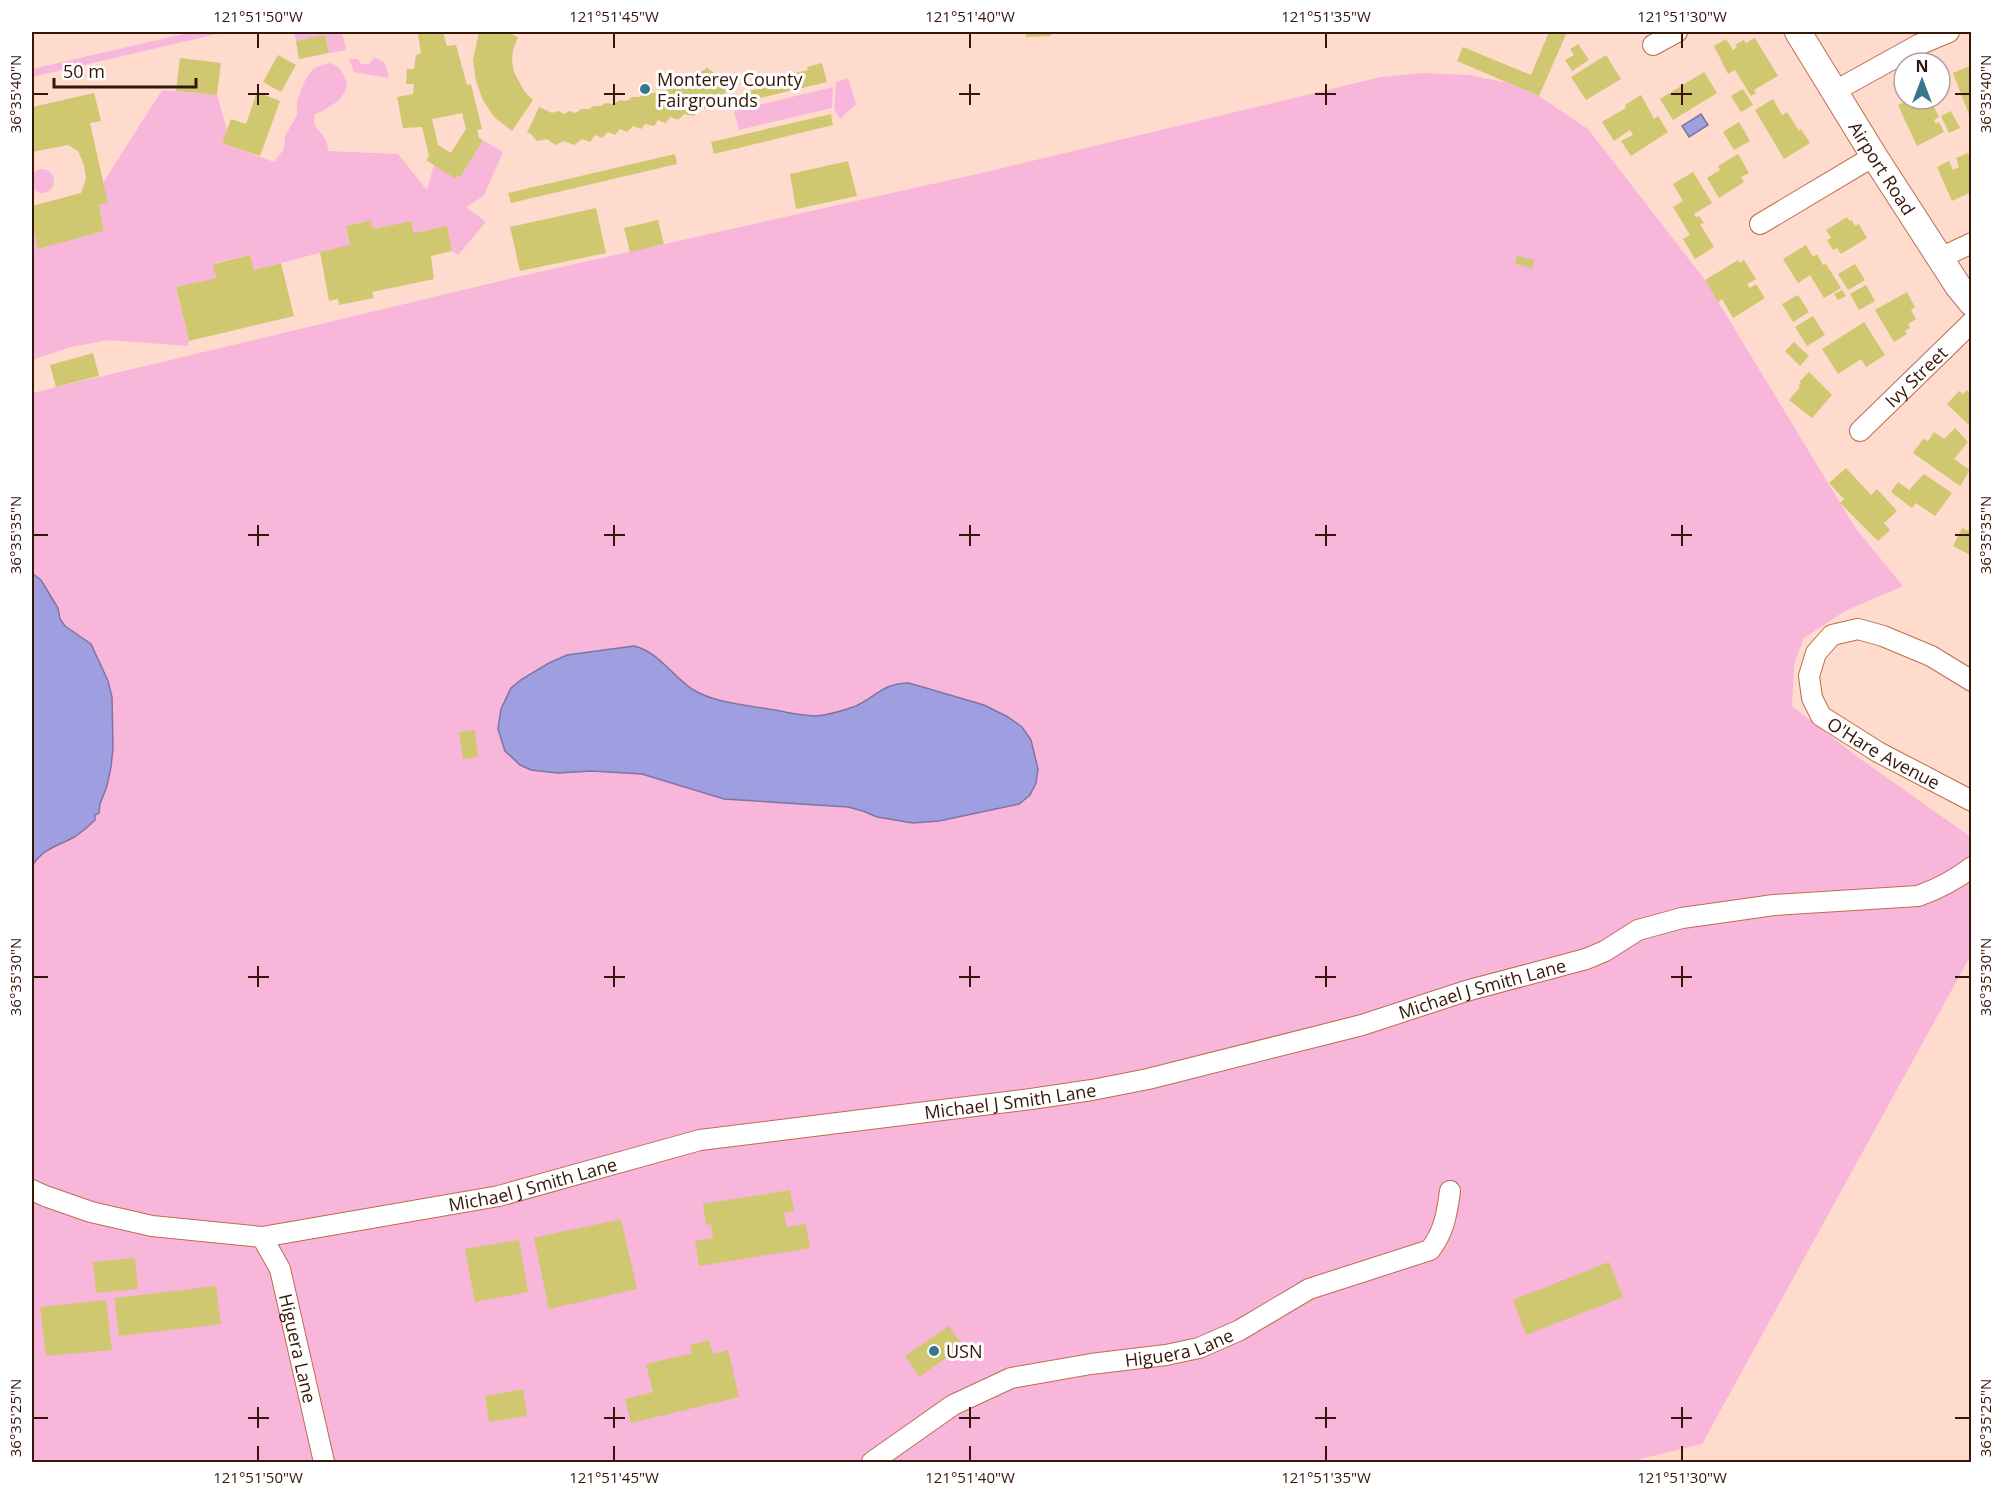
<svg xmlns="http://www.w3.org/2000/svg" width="2003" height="1494" font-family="'Open Sans',sans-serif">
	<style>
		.green { fill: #f8b6db }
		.water { fill: #9e9ee1; stroke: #7e75a0; stroke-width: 1.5 }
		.building { fill: #cfc870; fill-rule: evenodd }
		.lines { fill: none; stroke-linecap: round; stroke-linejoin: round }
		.minor-casing { stroke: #bb6e4c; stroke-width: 22 }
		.tertiary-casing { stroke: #bb6e4c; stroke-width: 28 }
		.minor { stroke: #fff; stroke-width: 20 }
		.tertiary { stroke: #fff; stroke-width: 26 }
		.ticks { fill: none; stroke: #351608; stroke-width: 2 }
		.poi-dot { fill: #38768c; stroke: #fff; stroke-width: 2 }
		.labels { text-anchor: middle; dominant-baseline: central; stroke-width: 6; stroke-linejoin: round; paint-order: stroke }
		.poi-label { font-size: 18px; fill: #351608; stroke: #fff; text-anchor: start }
		.street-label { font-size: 18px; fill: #351608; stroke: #fff }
		.neatline { fill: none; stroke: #351608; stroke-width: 2 }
		.ticks-label { font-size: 15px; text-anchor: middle; fill: #351608 }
	</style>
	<rect width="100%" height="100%" fill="#fedbcc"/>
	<g class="green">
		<polygon points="192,32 226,32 32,77 32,69"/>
		<polygon points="294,32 342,32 346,50 329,53 325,35 296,41"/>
		<path d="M374,58C386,60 386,66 389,78L354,72L349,59H358L361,64H369Z"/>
		<path d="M328,63C339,64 345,75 347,85C344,100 328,109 315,114C310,132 328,130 328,151L398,154L427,190L434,165L454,178L461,176L483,140L503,152L485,193L482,197L466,207L486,222L458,255L452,251L447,226L414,233L411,221L373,229L370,220L346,226L350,245L254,270L250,255L213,263L216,278L176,288L189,341L188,346L109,340L71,347L32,360V224L38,248L104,231L99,205L103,183L162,90L217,95L227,130L222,143L274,162L284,149L285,136L297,115V101L306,78L314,68Z"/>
		<polygon points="1424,73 1469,75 1508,83 1539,96 1588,129 1705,280 1856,529 1903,586 1845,611 1804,638 1794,664 1792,706 1859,758 1971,837 1971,955 1702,1444 1628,1462 32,1462 32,393 521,276 977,174 1381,77"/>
		<polygon points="848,78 856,104 840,119 834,109 836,82"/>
		<polygon points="833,87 832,108 739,130 734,111"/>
		<circle cx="42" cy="181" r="12"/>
	</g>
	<g class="water">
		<polygon points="1701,114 1708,125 1689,137 1682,126"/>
		<path d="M32,573L41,580L47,590L58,608L60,619L65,626L91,644L108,681L112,697L113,748L111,767L107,786L100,804L99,813L95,815V820C89,826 83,831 76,836C59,846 44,847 32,866Z"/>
		<path d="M634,646C659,652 671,675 692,689C716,704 748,705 775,710C789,713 802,716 816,716C828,715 845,710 856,706C877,696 883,683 909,683L984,705L1008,717L1022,727L1031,740L1038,769L1036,783L1030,795L1019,804L939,821L913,823L877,817L863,811L848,807L724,799L642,774L592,771L558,773L531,770L520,765L505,751L498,729L501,709L511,688L522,679L549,663L567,655Z"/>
	</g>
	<g class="building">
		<path d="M427,32H443L447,46L456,45L467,85L471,84L482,129L477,130L479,138L483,140L461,176L454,178L426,160L429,156L422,127L403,128L397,97L413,94L414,84H406L407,69H414L416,55L421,53L418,34ZM462,113L466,129L451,153L438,145L432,119Z"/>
		<polygon points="479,32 507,32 518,37 513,50 512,61 514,72 524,91 533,100 512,131 494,117 483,100 476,81 473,60"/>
		<polygon points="1025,32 1051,32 1051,36 1026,37"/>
		<polygon points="1549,32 1567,32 1539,96 1457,61 1463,47 1531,75"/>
		<polygon points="325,35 329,53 299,59 296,41"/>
		<polygon points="1755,38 1778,76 1754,90 1756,93 1751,96 1735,70 1728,74 1714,46 1726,39 1733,50 1737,47 1735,45 1744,40 1746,43"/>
		<polygon points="1578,44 1589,60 1572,71 1565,60 1574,55 1570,49"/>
		<polygon points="278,55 296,65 281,92 263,82"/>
		<polygon points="1606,55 1621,79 1586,100 1571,77"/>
		<polygon points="180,58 221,63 217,95 176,91"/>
		<polygon points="822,63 827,82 752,100 749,91 793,81 791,74 808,70 807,67"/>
		<polygon points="1972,65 1972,116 1970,117 1953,73"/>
		<polygon points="706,67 730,85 727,86 724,96 715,99 711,108 700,109 694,116 684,114 678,120 671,117 665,123 658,120 654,126 645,124 641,129 633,126 627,132 620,129 615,135 608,132 602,138 595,135 590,142 582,139 574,145 564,141 555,145 547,139 537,141 530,133 527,133 539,107 552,113 558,111 564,114 569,111 576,113 581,109 589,109 594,106 601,106 606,103 614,104 619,100 627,101 632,97 639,97 644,94 664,92 670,88 677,89 681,85 689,85 692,80 698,78 700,72 706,69"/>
		<polygon points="1704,72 1717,93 1673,120 1660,99"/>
		<polygon points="1743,89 1753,105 1741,112 1731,96"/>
		<polygon points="257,92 280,101 260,156 222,143 231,119 246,124"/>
		<polygon points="94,93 101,121 90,123 108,203 99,205 104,231 38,249 32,224 32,206 81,193 86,179 84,165 78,151 68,145 32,152 32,107"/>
		<polygon points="1641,95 1654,119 1658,116 1668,132 1631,156 1621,141 1633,135 1630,130 1614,141 1602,122 1626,108 1625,105"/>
		<polygon points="1773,99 1782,115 1787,112 1799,131 1801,129 1810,143 1784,159 1755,110"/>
		<polygon points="1910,99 1930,99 1939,117 1934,120 1936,124 1939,122 1944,132 1917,146 1898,105"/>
		<polygon points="1951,111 1960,128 1949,133 1941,116"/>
		<polygon points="831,114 833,125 714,154 711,142"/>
		<polygon points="1739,122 1750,141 1734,150 1723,132"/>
		<polygon points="1968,153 1972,161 1972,197 1969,193 1952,201 1937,167 1949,161 1953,170 1959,167 1956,158"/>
		<polygon points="675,154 677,164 511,203 508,193"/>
		<polygon points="1738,154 1749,173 1741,177 1744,182 1719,198 1707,178 1720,170 1718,166"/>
		<polygon points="848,161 857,196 796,209 790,174"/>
		<polygon points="1693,172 1712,203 1694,214 1696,217 1699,216 1704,223 1700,224 1714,247 1695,259 1683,239 1690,235 1673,207 1683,201 1673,184"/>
		<polygon points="596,208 606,253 520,271 510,227"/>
		<polygon points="1847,217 1850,221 1852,220 1855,226 1859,224 1867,238 1841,254 1837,248 1833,250 1827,240 1831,238 1826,230"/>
		<polygon points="371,220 373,229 411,221 414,233 447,226 452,251 431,256 434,279 372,292 374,298 339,305 338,299 329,301 320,252 350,245 346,226"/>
		<polygon points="658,220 664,244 630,252 624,228"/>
		<polygon points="1806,245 1813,257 1817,254 1823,265 1826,264 1841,288 1824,298 1810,275 1798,283 1783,259"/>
		<polygon points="250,255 254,270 281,263 294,316 189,341 176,287 216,278 213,264"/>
		<polygon points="1517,256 1534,260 1532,268 1515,264"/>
		<polygon points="1738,260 1740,263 1744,260 1756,279 1747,284 1750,288 1756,284 1765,298 1733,318 1722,299 1718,302 1705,280"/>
		<polygon points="1855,264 1865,280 1848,290 1838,274"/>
		<polygon points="1866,285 1875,301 1859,310 1850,294"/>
		<polygon points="1842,290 1846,296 1838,300 1834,294"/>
		<polygon points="1907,292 1915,307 1911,310 1916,319 1908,324 1910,328 1905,331 1907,334 1894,342 1875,310"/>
		<polygon points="1798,295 1809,312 1793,322 1782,304"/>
		<polygon points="1813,316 1825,335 1807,346 1795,327"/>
		<polygon points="1864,322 1885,355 1866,367 1861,359 1838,374 1822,349"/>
		<polygon points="1794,342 1809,356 1800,366 1785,351"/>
		<polygon points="93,353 99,376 56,387 50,365"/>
		<polygon points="1809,372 1832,395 1812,418 1789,400 1800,387 1798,386 1801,383 1799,382"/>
		<polygon points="1967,390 1970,393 1972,392 1972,428 1947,404 1959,391 1963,394"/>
		<polygon points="1955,428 1968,442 1954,459 1970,470 1960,486 1913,453 1923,439 1928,441 1934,432 1944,439"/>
		<polygon points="1846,468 1871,495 1877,489 1897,511 1884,523 1890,530 1878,541 1840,503 1844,499 1829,483"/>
		<polygon points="1924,474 1952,493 1935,516 1916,503 1912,508 1891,492 1898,482 1909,490"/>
		<polygon points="1962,528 1972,532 1972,556 1953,546"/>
		<polygon points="475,730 478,757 463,759 459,732"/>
		<polygon points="790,1190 794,1211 784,1213 787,1227 806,1224 810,1248 699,1266 695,1241 713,1238 711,1224 706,1225 703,1204"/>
		<polygon points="621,1219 637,1289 549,1309 534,1238"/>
		<polygon points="519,1240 528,1292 475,1302 465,1249"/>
		<polygon points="135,1258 138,1289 96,1293 93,1262"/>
		<polygon points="1609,1262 1623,1297 1526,1335 1513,1300"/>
		<polygon points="216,1286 221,1324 119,1336 114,1298"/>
		<polygon points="106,1300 112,1350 46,1356 40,1307"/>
		<polygon points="949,1326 963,1346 919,1377 905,1356"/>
		<polygon points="709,1340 713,1354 728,1350 739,1397 631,1423 625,1399 653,1392 646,1364 692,1353 690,1345"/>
		<polygon points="523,1389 527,1416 489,1422 485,1396"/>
	</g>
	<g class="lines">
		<defs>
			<g id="minor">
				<polyline points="1653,45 1677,32"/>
				<polyline points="1835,91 1918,45 1949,32"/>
				<polyline points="1760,224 1874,156"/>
				<polyline points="1940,258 1972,243"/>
				<path id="s1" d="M1860,431L1972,322"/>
				<path id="s2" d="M1972,681L1931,656L1883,636L1858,629L1832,635L1816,653L1809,676L1812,698L1821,716L1878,752L1972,801"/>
				<path id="s3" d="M32,1190L45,1196L91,1212L152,1226L262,1237L499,1196L700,1140L1031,1099L1092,1090L1148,1079L1362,1025L1466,991L1586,959L1605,951L1638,930L1682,918L1774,905L1918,896C1938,889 1954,881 1972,867"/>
				<path id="s4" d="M262,1237L280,1269L324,1462"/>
				<path id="s5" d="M872,1462L953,1405L1011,1378L1091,1364L1166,1355L1199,1348L1240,1330L1309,1289L1430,1250C1444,1232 1447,1214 1450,1191"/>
			</g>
			<g id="tertiary">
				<path id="s6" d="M1798,32L1874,156L1958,286L1972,303"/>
			</g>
		</defs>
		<use href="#minor" class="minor-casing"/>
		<use href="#tertiary" class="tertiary-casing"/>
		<use href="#minor" class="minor"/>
		<use href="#tertiary" class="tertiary"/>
	</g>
	<path class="ticks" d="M258,33V48M614,33V48M970,33V48M1326,33V48M1682,33V48M258,84V105M614,84V105M970,84V105M1326,84V105M1682,84V105M33,94H48M248,94H269M604,94H625M959,94H980M1315,94H1336M1671,94H1692M1955,94H1970M258,525V546M614,525V546M970,525V546M1326,525V546M1682,525V546M33,535H48M248,535H269M604,535H625M959,535H980M1315,535H1336M1671,535H1692M1955,535H1970M258,966V987M614,966V987M970,966V987M1326,966V987M1682,966V987M33,977H48M248,977H269M604,977H625M959,977H980M1315,977H1336M1671,977H1692M1955,977H1970M258,1407V1428M614,1407V1428M970,1407V1428M1326,1407V1428M1682,1407V1428M33,1418H48M248,1418H269M604,1418H625M959,1418H980M1315,1418H1336M1671,1418H1692M1955,1418H1970M258,1446V1461M614,1446V1461M970,1446V1461M1326,1446V1461M1682,1446V1461"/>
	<g class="poi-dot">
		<circle cx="645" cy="89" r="6"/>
		<circle cx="934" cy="1351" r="6"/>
	</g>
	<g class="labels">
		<g class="poi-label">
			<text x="657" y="79">Monterey County<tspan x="657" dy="21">Fairgrounds</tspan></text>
			<text x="946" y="1351">USN</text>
		</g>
		<g class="street-label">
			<text stroke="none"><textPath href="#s6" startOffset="160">Airport Road</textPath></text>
			<text stroke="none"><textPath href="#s1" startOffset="78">Ivy Street</textPath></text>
			<text stroke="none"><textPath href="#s2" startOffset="316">O'Hare Avenue</textPath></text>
			<text stroke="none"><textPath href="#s3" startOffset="1484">Michael J Smith Lane</textPath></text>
			<text stroke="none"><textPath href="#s3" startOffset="998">Michael J Smith Lane</textPath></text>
			<text stroke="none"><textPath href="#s3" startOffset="512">Michael J Smith Lane</textPath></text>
			<text stroke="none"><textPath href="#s5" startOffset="334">Higuera Lane</textPath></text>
			<text stroke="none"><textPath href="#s4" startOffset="118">Higuera Lane</textPath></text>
		</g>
	</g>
	<rect width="2003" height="1494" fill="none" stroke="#ffffff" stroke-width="66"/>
	<g transform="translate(1922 81)"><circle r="28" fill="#ffffff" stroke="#aea29c" stroke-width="1.5"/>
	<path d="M0-4.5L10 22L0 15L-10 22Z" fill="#38768c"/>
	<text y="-9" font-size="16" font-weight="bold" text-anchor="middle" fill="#351608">N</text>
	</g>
	<path d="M54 78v9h142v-9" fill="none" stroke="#351608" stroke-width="3"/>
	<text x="63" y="78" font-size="18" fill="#351608" stroke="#ffffff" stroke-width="4.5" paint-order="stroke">50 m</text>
	<rect x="33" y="33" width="1937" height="1428" class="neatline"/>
	<g class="ticks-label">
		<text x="258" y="22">121°51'50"W</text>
		<text x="614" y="22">121°51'45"W</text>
		<text x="970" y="22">121°51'40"W</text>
		<text x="1326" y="22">121°51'35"W</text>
		<text x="1682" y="22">121°51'30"W</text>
		<text transform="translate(16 94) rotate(-90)" y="5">36°35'40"N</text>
		<text transform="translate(1986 94) rotate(-90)" y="5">36°35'40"N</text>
		<text transform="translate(16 535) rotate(-90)" y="5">36°35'35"N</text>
		<text transform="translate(1986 535) rotate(-90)" y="5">36°35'35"N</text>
		<text transform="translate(16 977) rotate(-90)" y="5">36°35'30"N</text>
		<text transform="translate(1986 977) rotate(-90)" y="5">36°35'30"N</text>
		<text transform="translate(16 1418) rotate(-90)" y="5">36°35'25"N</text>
		<text transform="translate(1986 1418) rotate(-90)" y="5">36°35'25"N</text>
		<text x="258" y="1483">121°51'50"W</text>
		<text x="614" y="1483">121°51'45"W</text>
		<text x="970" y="1483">121°51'40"W</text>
		<text x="1326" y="1483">121°51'35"W</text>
		<text x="1682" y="1483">121°51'30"W</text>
	</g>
</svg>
